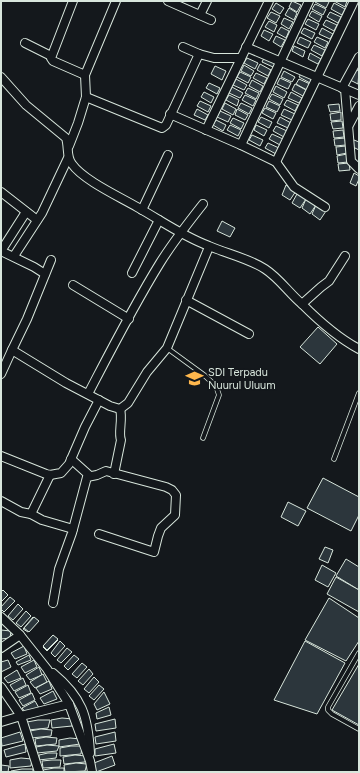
<svg xmlns="http://www.w3.org/2000/svg" width="360" height="773" font-family="Figtree,sans-serif">
	<style>
		.building { fill: #2c363c; stroke: #d8e6dc }
		.lines { fill: none; stroke-linecap: round; stroke-linejoin: round }
		.lane-casing { stroke: #d8e6dc; stroke-width: 5.5 }
		.street-casing { stroke: #d8e6dc; stroke-width: 10 }
		.lane { stroke: #14181c; stroke-width: 4 }
		.street { stroke: #14181c; stroke-width: 8 }
		.labels { text-anchor: middle; dominant-baseline: central; stroke-width: 3; stroke-linejoin: round; paint-order: stroke }
		.poi-label { font-size: 11px; fill: #d8e6dc; stroke: #14181c; text-anchor: start }
	</style>
	<rect width="100%" height="100%" fill="#14181c"/>
	<g class="building">
		<polygon points="292,1 301,5 297,12 289,7"/>
		<polygon points="316,1 327,1 329,2 326,8 315,2"/>
		<polygon points="334,1 347,1 345,7"/>
		<polygon points="276,3 284,8 280,14 272,9"/>
		<polygon points="334,3 345,9 342,15 331,9"/>
		<polygon points="315,4 326,9 323,15 312,9"/>
		<polygon points="289,8 297,13 294,20 285,15"/>
		<polygon points="312,11 322,16 319,22 309,16"/>
		<polygon points="271,12 280,16 276,23 267,18"/>
		<polygon points="330,12 341,17 338,23 327,17"/>
		<polygon points="284,18 293,22 289,29 281,24"/>
		<polygon points="308,19 319,24 316,30 305,24"/>
		<polygon points="326,20 337,25 334,31 323,25"/>
		<polygon points="269,21 277,25 274,32 265,27"/>
		<polygon points="281,27 289,31 286,38 277,33"/>
		<polygon points="304,28 315,33 312,39 301,33"/>
		<polygon points="322,28 333,34 330,39 319,34"/>
		<polygon points="264,30 273,34 269,41 261,36"/>
		<polygon points="276,36 285,40 281,47 273,42"/>
		<polygon points="300,37 311,42 308,48 297,43"/>
		<polygon points="317,37 328,42 325,48 314,42"/>
		<polygon points="314,45 325,50 322,56 311,50"/>
		<polygon points="294,46 305,51 303,57 292,51"/>
		<polygon points="310,53 321,59 318,64 308,59"/>
		<polygon points="265,56 276,62 273,67 262,62"/>
		<polygon points="247,58 258,63 255,69 244,63"/>
		<polygon points="260,64 271,70 268,76 257,70"/>
		<polygon points="244,65 254,71 251,76 241,71"/>
		<polygon points="215,66 226,71 222,80 211,74"/>
		<polygon points="355,69 359,71 358,84 350,80"/>
		<polygon points="284,71 295,77 292,82 281,77"/>
		<polygon points="240,72 251,77 248,83 237,77"/>
		<polygon points="302,72 313,77 310,83 299,77"/>
		<polygon points="256,73 267,78 264,84 253,78"/>
		<polygon points="280,78 291,83 288,89 277,84"/>
		<polygon points="236,79 247,85 244,90 233,85"/>
		<polygon points="299,79 310,84 307,90 296,84"/>
		<polygon points="252,80 263,86 260,92 249,86"/>
		<polygon points="209,83 220,88 217,94 206,88"/>
		<polygon points="295,84 306,90 303,96 292,90"/>
		<polygon points="276,86 287,92 284,98 273,92"/>
		<polygon points="232,87 243,93 240,98 229,93"/>
		<polygon points="248,88 259,93 256,99 245,93"/>
		<polygon points="204,92 214,97 211,103 201,97"/>
		<polygon points="291,92 302,98 299,103 288,98"/>
		<polygon points="272,94 283,99 280,105 269,99"/>
		<polygon points="229,95 239,100 237,106 226,100"/>
		<polygon points="245,95 256,100 253,106 242,100"/>
		<polygon points="287,100 298,105 295,111 284,105"/>
		<polygon points="200,101 211,106 208,112 197,106"/>
		<polygon points="269,101 280,106 277,112 266,107"/>
		<polygon points="225,103 236,109 233,115 222,109"/>
		<polygon points="241,103 252,108 249,114 238,108"/>
		<polygon points="339,104 340,111 330,112 328,105"/>
		<polygon points="265,108 276,113 273,119 262,113"/>
		<polygon points="197,109 208,115 205,120 194,115"/>
		<polygon points="237,109 248,115 245,120 235,115"/>
		<polygon points="284,109 295,114 292,120 281,115"/>
		<polygon points="220,111 231,116 228,122 217,117"/>
		<polygon points="341,112 341,120 331,121 330,114"/>
		<polygon points="261,117 272,122 269,128 258,122"/>
		<polygon points="280,117 291,123 288,128 277,123"/>
		<polygon points="233,118 244,123 241,129 230,123"/>
		<polygon points="216,120 226,125 223,131 213,125"/>
		<polygon points="342,121 343,128 333,129 331,122"/>
		<polygon points="230,125 241,130 238,136 227,130"/>
		<polygon points="256,125 267,130 264,136 254,130"/>
		<polygon points="276,126 287,131 284,137 273,131"/>
		<polygon points="343,130 344,137 334,138 333,131"/>
		<polygon points="272,134 283,139 280,145 269,139"/>
		<polygon points="252,135 263,140 260,146 249,140"/>
		<polygon points="345,138 346,145 335,146 334,139"/>
		<polygon points="354,140 359,142 359,150 351,146"/>
		<polygon points="268,143 279,148 276,154 265,148"/>
		<polygon points="346,146 347,153 337,155 336,147"/>
		<polygon points="347,154 348,162 338,163 337,156"/>
		<polygon points="349,163 350,170 339,171 338,164"/>
		<polygon points="354,173 359,176 359,179 356,186 350,183"/>
		<polygon points="286,185 296,191 290,200 282,195"/>
		<polygon points="297,194 306,199 300,208 292,203"/>
		<polygon points="306,199 316,205 310,214 302,208"/>
		<polygon points="316,205 326,211 320,220 312,214"/>
		<polygon points="222,221 235,228 230,237 217,231"/>
		<polygon points="318,327 337,344 320,364 300,347"/>
		<polygon points="323,478 359,497 359,515 351,531 307,508"/>
		<polygon points="288,502 306,511 298,526 281,517"/>
		<polygon points="325,547 333,550 328,563 319,559"/>
		<polygon points="346,559 359,567 359,590 336,576"/>
		<polygon points="322,565 336,573 328,587 315,580"/>
		<polygon points="336,577 359,590 359,612 327,594"/>
		<polygon points="3,590 8,595 1,602 1,592"/>
		<polygon points="10,597 15,601 4,612 1,609 1,607"/>
		<polygon points="329,598 359,618 359,641 346,661 305,640"/>
		<polygon points="18,604 23,609 13,620 8,616"/>
		<polygon points="26,611 31,616 21,627 16,623"/>
		<polygon points="33,617 38,621 28,632 23,629"/>
		<polygon points="34,617 39,621 29,632 24,628"/>
		<polygon points="1,630 11,631 10,638 1,639"/>
		<polygon points="53,635 58,640 47,651 43,647"/>
		<polygon points="53,635 58,639 47,650 43,646"/>
		<polygon points="60,641 65,646 55,657 51,653"/>
		<polygon points="305,641 345,663 317,714 274,700"/>
		<polygon points="24,646 27,654 15,659 11,653"/>
		<polygon points="67,648 72,652 61,663 57,660"/>
		<polygon points="29,655 31,660 18,665 16,662"/>
		<polygon points="74,655 79,659 68,670 64,666"/>
		<polygon points="8,660 11,667 1,672 1,662"/>
		<polygon points="34,660 37,667 25,673 21,667"/>
		<polygon points="82,663 87,667 77,678 72,674"/>
		<polygon points="359,664 359,725 332,710"/>
		<polygon points="39,667 42,675 30,680 26,675"/>
		<polygon points="89,669 93,674 83,685 78,681"/>
		<polygon points="17,670 21,678 8,683 4,678"/>
		<polygon points="43,674 47,682 35,688 30,682"/>
		<polygon points="94,677 99,682 89,693 84,689"/>
		<polygon points="23,678 26,685 14,691 10,685"/>
		<polygon points="49,681 52,689 40,694 36,688"/>
		<polygon points="28,685 31,693 19,698 15,692"/>
		<polygon points="99,685 104,689 94,700 89,696"/>
		<polygon points="53,691 57,699 44,704 40,698"/>
		<polygon points="104,692 110,704 97,710 94,704"/>
		<polygon points="32,693 35,700 23,706 19,700"/>
		<polygon points="35,701 39,708 26,713 22,708"/>
		<polygon points="109,707 111,715 97,719 96,713"/>
		<polygon points="62,718 73,719 72,726 52,728 51,720"/>
		<polygon points="115,719 116,728 96,731 95,724"/>
		<polygon points="38,720 50,720 48,728 28,730 27,722"/>
		<polygon points="41,729 52,730 51,736 31,738 30,731"/>
		<polygon points="20,732 23,741 2,746 1,738"/>
		<polygon points="115,732 116,741 96,744 95,737"/>
		<polygon points="46,737 57,738 56,744 36,746 35,739"/>
		<polygon points="70,738 81,739 80,744 59,747 59,740"/>
		<polygon points="25,744 26,752 6,757 4,750"/>
		<polygon points="114,744 116,753 95,756 95,749"/>
		<polygon points="47,745 59,746 57,751 37,753 36,747"/>
		<polygon points="71,746 82,746 81,754 60,756 60,748"/>
		<polygon points="48,753 57,753 56,758 39,760 39,755"/>
		<polygon points="75,755 86,756 85,762 64,764 63,757"/>
		<polygon points="112,756 115,765 96,772 94,763"/>
		<polygon points="21,758 32,759 31,766 10,768 10,760"/>
		<polygon points="52,760 61,760 60,767 43,768 42,761"/>
		<polygon points="76,763 87,764 85,771 65,772 64,765"/>
		<polygon points="1,765 9,766 8,772 1,772"/>
		<polygon points="54,768 64,768 64,772 43,772 43,770"/>
		<polygon points="22,769 33,769 33,772 11,772 11,771"/>
	</g>
	<g class="lines">
		<defs>
			<g id="lane">
				<polyline points="167,348 204,375 216,386 219,395 203,438"/>
				<polyline points="334,459 359,393"/>
				<polyline points="359,653 328,707 328,710 332,714 359,729"/>
			</g>
			<g id="street">
				<polyline points="73,1 51,58 53,61 85,75"/>
				<polyline points="168,1 211,20"/>
				<polyline points="200,15 207,1"/>
				<polyline points="25,43 51,56"/>
				<polyline points="183,47 199,54 214,58 241,58"/>
				<polyline points="246,47 359,95"/>
				<path d="M1,77L26,105L66,138C69,147 66,157 72,164C83,180 120,197 137,207C162,221 182,236 209,246C228,254 248,258 265,269C279,278 289,293 302,304C317,319 340,339 359,349"/>
				<polyline points="342,88 359,57"/>
				<polyline points="345,89 351,161 359,169"/>
				<polyline points="86,97 162,128 166,125 199,54"/>
				<polyline points="170,114 241,145 276,162 294,187 325,207"/>
				<polyline points="349,125 359,106"/>
				<polyline points="206,130 269,1"/>
				<polyline points="241,145 309,1"/>
				<polyline points="69,146 78,123 86,97 85,75 116,1"/>
				<polyline points="276,162 354,1"/>
				<polyline points="1,192 37,220"/>
				<polyline points="142,210 168,155"/>
				<polyline points="1,251 34,267 45,274"/>
				<polyline points="1,251 26,212"/>
				<polyline points="14,256 42,213 68,158"/>
				<polyline points="51,260 27,319 12,350 66,383 110,406 120,409 128,403 147,372 167,348 209,247"/>
				<polyline points="132,273 159,220"/>
				<polyline points="73,285 129,319"/>
				<polyline points="186,300 249,334"/>
				<polyline points="302,304 321,287 329,281 345,256"/>
				<polyline points="1,374 12,350"/>
				<path d="M88,394C111,350 134,305 160,263C173,242 188,223 203,204"/>
				<polyline points="1,456 46,474 50,475 61,473 69,464 85,427 99,400"/>
				<polyline points="71,459 90,476"/>
				<path d="M114,474L121,440C118,433 123,419 120,409"/>
				<polyline points="1,501 21,512 31,514 42,520 73,529"/>
				<polyline points="31,514 50,475"/>
				<polyline points="53,603 59,569 72,533 87,477 97,475 106,471 166,487 172,490 176,495 175,515 161,528 158,536 154,552 99,534"/>
				<polyline points="1,617 20,635 47,669 69,704"/>
				<polyline points="1,648 20,635"/>
				<path d="M53,673C82,697 88,716 90,753"/>
				<polyline points="1,687 21,716 69,704 90,761 92,772"/>
				<polyline points="1,722 21,716 39,772"/>
			</g>
		</defs>
		<use href="#lane" class="lane-casing"/>
		<use href="#street" class="street-casing"/>
		<use href="#lane" class="lane"/>
		<use href="#street" class="street"/>
	</g>
	<defs>
		<symbol id="school-bare" viewBox="-9 -9 18 18"><path d="M0-5L7-2L0 1L-7-2ZM-4 1L0 2.5L4 1V4Q0 6-4 4Z" fill="#ffb74d" stroke="#14181c" stroke-width="2.5" paint-order="stroke"/></symbol>
	</defs>
	<g fill-rule="evenodd">
		<use href="#school-bare" x="182" y="366" width="25" height="25"/>
	</g>
	<g class="labels">
		<g class="poi-label">
			<text x="208" y="372">SDI Terpadu<tspan x="208" dy="13">Nuurul Uluum</tspan></text>
		</g>
	</g>
	<rect width="360" height="773" fill="none" stroke="#d8e6dc" stroke-width="4"/>
</svg>
